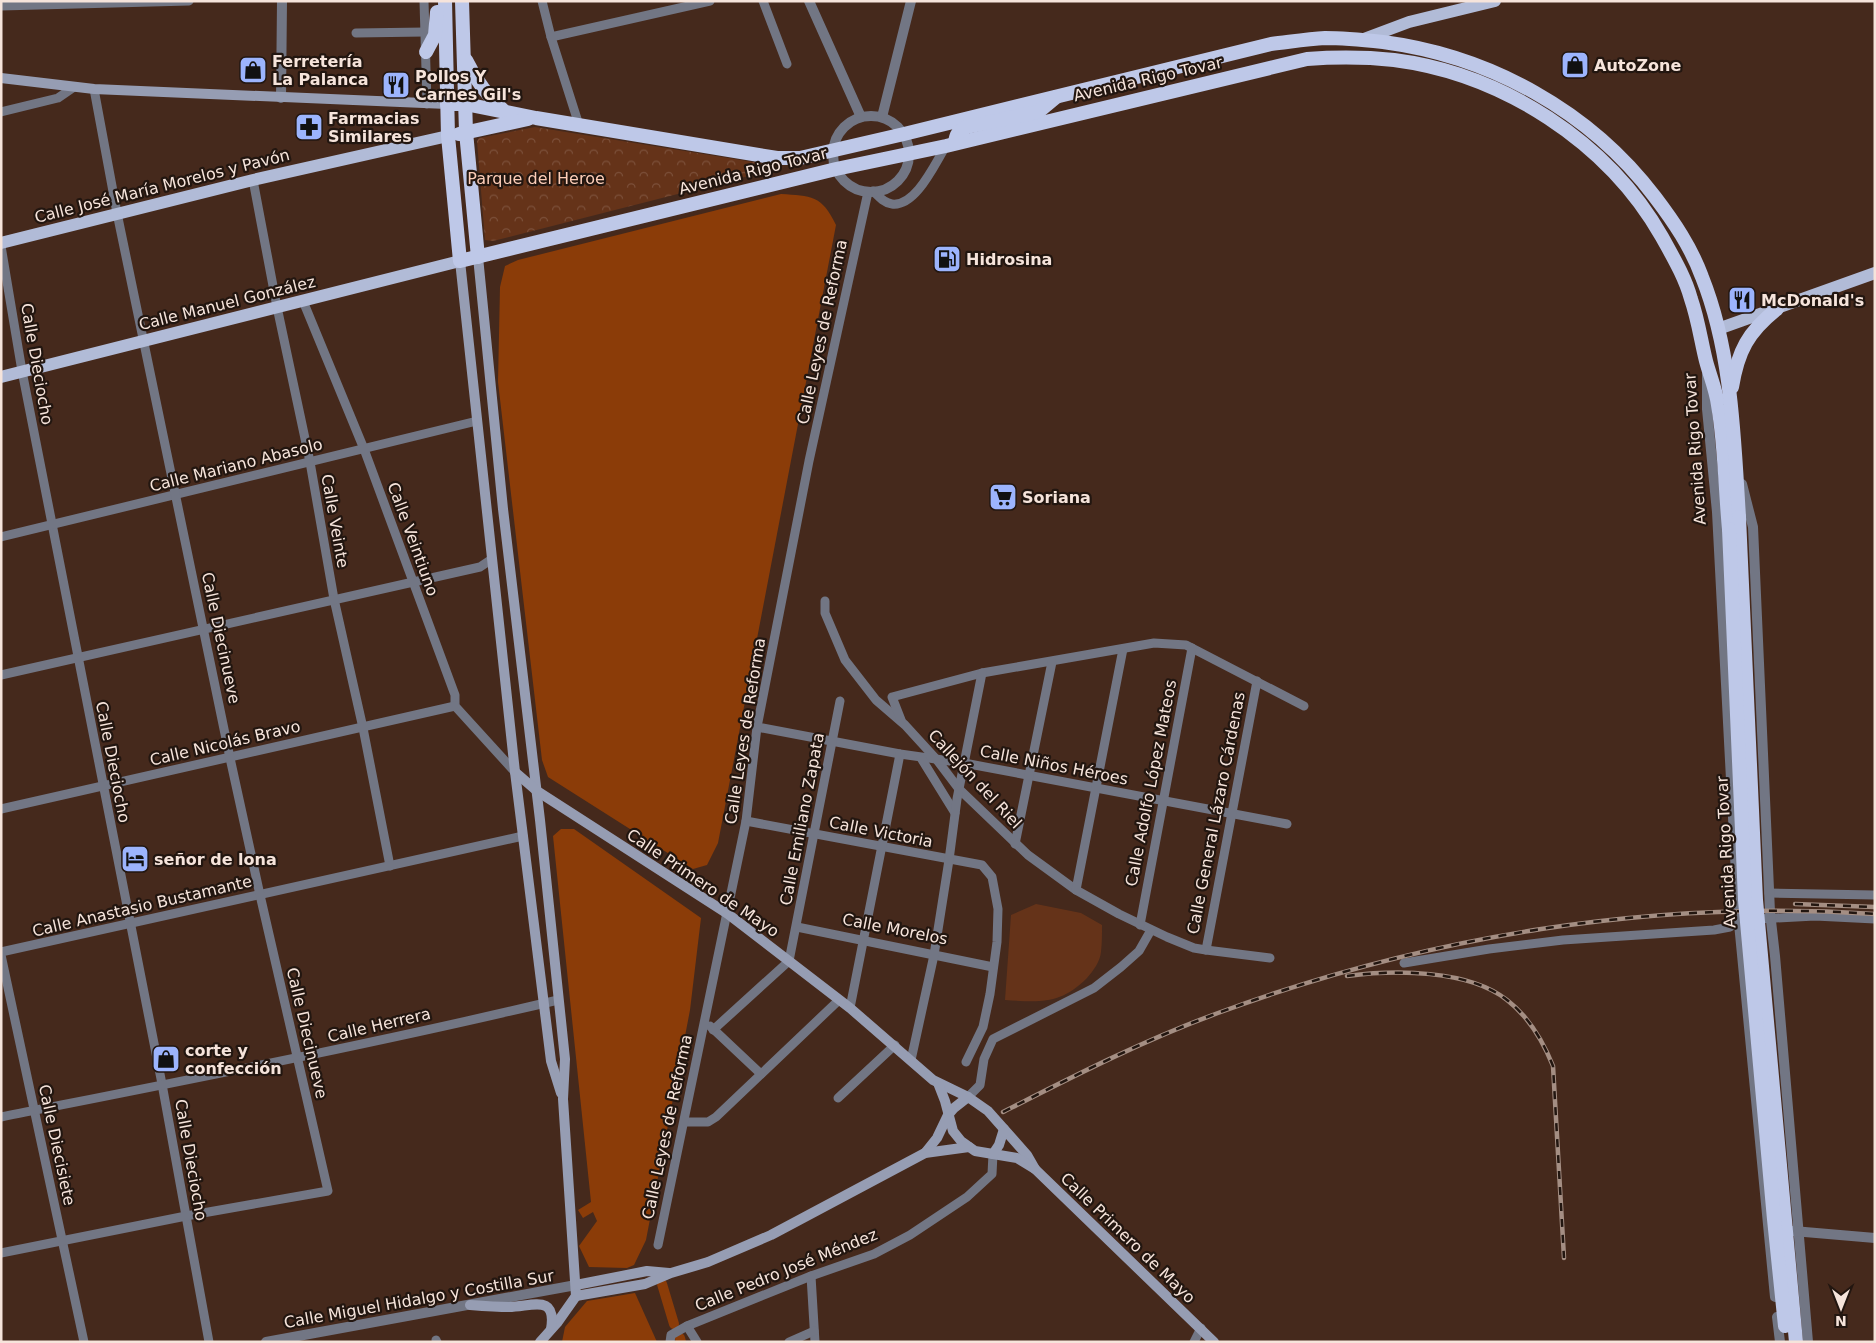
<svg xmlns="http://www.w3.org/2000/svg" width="1876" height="1343" font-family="'DejaVu Sans',sans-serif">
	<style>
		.park { fill: url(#park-crowns) }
		.pitch { fill: #653319 }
		.water { fill: #8b3c08 }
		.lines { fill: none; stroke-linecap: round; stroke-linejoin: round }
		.canal { stroke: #8b3c08; stroke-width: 10 }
		.minor { stroke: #727684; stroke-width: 9 }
		.tertiary { stroke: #727684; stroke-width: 10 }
		.secondary { stroke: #969db3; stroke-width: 10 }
		.primary { stroke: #b1bbd7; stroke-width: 12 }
		.trunk { stroke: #bec8e8; stroke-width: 14 }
		.rail-casing { stroke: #a48e83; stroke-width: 4.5 }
		.rail { stroke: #221610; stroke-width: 2.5; stroke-dasharray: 8; stroke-linecap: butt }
		.trunk-bridge { stroke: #bec8e8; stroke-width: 14 }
		.labels { text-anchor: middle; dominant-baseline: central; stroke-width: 4.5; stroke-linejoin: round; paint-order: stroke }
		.poi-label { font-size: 16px; font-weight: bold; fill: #f6e4db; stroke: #221610; text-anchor: start }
		.street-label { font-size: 16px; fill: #f6e4db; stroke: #221610 }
		.park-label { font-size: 16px; fill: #fccdb7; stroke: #221610 }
	</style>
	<defs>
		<pattern id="park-crowns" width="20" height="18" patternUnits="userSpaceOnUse" patternTransform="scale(1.25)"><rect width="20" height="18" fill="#653319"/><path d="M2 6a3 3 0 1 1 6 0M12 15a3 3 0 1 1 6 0" fill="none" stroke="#7c503a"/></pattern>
	</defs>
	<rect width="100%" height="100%" fill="#45291c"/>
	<polygon class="park" points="535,127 784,167 493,241 485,240 477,141 479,138"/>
	<path class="pitch" d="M1036,904L1081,913L1102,925C1102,934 1102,943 1101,952C1100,962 1093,971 1087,978C1060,1005 1040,1002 1005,1000L1011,915Z"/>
	<g class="water">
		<path d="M781,194C811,196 822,195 836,225L718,843L707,865L693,869L548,777L542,760L498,382L500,287L505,266L518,260Z"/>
		<polygon points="561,829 574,829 701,918 690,1010 646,1240 634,1265 627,1268 589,1267 579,1246 597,1221 593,1212 583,1218 578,1210 591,1202 553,836"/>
		<polygon points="635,1293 657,1342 562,1342 565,1327 587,1301"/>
	</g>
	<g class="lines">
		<g class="canal">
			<polyline points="662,1284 674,1324"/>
			<polyline points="680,1338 681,1342"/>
		</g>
		<g class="minor">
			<polyline points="424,1 427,104"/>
			<polyline points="542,1 551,37 579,125"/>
			<polyline points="763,1 787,64"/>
			<polyline points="1,6 189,1"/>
			<polyline points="356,33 425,32"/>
			<polyline points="551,37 710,1"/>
			<polyline points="1,112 58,98 74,87"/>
			<polyline points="253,180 277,307 310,462 334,599 363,728 390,866"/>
			<path d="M873,191C878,196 884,203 892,204C916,207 935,163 946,146"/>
			<polyline points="1,246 22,371 162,1084 209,1342"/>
			<polyline points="303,301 364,449 455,695 455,706 515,772"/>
			<polyline points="1,537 477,421"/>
			<polyline points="825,601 825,613 845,660 876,700 905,725 937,760 959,789 1028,855 1076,890 1119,914 1167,937 1194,948 1206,950 1270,958"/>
			<polyline points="1,675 480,567 492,559"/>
			<polyline points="901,720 892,697 982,673 1154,643 1186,645 1304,706"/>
			<polyline points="757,727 900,754 964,763 1287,824"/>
			<polyline points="921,758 955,813"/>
			<polyline points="1,809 455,706"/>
			<polyline points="746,821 982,865 992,877 998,909 997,942 990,994 983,1027 966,1062"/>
			<polyline points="1015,844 1052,662"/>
			<polyline points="1076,890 1123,649"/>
			<polyline points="1769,893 1875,895"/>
			<polyline points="1140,925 1192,648"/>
			<polyline points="797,927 993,967"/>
			<polyline points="1206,950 1257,681"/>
			<polyline points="1,952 523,836"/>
			<polyline points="1,955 84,1342"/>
			<polyline points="1404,963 1489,949 1563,940 1714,930 1730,927 1739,920 1815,916 1875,919"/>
			<polyline points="850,1008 900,754"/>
			<polyline points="710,1026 761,1074"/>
			<polyline points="713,1030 789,961 840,701"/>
			<polyline points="911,1060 934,955 949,860 957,799 982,673"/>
			<polyline points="968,1097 980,1085 984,1059 993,1039 1094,988 1121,967 1139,951 1151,930"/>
			<polyline points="838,1098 895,1045"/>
			<path d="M1,1117C187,1080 373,1044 558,1000"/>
			<polyline points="685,1122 708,1122 716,1117 839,1000"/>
			<polyline points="658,1245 746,821 757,727 809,461 868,192"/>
			<polyline points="1,1253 186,1216 328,1191 260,895 230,758 117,213 94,89"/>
			<polyline points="811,1276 815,1342"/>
			<polyline points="687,1326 697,1342"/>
			<polyline points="436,1340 437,1342"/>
			<polyline points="670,1342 671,1335 687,1326 811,1276 874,1254 910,1235 967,1197 992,1174 993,1154"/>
			<polyline points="789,1342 814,1331"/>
			<polyline points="1194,1342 1201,1328"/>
		</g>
		<g class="tertiary">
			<polyline points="809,1 861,117"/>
			<polyline points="281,98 282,1"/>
			<circle cx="871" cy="154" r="38"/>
			<polyline points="882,117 911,1"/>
			<polyline points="1707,375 1707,409 1717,512 1738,913 1775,1297"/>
			<polyline points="1742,484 1753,527 1770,912 1775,956 1808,1342"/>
			<polyline points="1793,1231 1875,1238"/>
			<polyline points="1777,1317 1780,1342"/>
			<polyline points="266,1342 576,1285"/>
		</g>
		<g class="secondary">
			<polyline points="1,78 94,89 447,104"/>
			<polyline points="478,257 503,509 540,820 565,1059 563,1099 576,1296 557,1323 540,1342"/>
			<polyline points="460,261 515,772 551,1061 561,1093"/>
			<polyline points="515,772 537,791 728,914 850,1008 933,1080 968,1097 988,1111 1027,1155 1035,1169"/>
			<polyline points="938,1083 945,1101 953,1131 961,1141 975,1151 1017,1158 1035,1169 1214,1342"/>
			<polyline points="925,1153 937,1138 948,1115 954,1108 968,1097"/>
			<polyline points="993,1154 999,1145 1004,1129"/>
			<polyline points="576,1285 647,1271 669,1273"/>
			<polyline points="576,1296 645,1284 671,1273 708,1262 771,1235 925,1153 969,1147"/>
			<path d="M470,1305C483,1306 496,1307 509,1307C531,1307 557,1293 551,1329"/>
		</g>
		<g class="primary">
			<polyline points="1361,40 1409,22 1495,1"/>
			<polyline points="1,243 253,180 448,136"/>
			<polyline points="1718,329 1875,273"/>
			<polyline points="1,377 460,261"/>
		</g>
		<g class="trunk">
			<path d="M445,1L448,136L460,261L836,169L946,146L1307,59C1336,57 1365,57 1394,60C1503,74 1608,142 1662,237C1673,257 1685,277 1691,299C1698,319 1701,341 1706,361C1710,376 1716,390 1718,405C1725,446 1725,488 1729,529"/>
			<polyline points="462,1 466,132 478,257"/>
			<polyline points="426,52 435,35 437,12"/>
			<path d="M466,60C476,81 487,96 505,112"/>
			<path d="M447,104H465L536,118L777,158H800L904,134L1271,44C1289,42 1307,39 1325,38C1344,38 1364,40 1383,42C1490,56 1590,111 1655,197C1674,222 1691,247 1702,277C1732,352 1734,438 1739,517"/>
			<polyline points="459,134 528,119"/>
			<path d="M955,143C956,134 958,131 967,127L1038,112L1056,97"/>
			<path d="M1732,387C1738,351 1748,332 1777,309"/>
		</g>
		<defs>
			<g id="rail">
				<polyline points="1795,904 1875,907"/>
				<path d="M1347,976C1394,970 1468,969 1507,1000C1529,1017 1543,1041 1553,1066L1564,1258"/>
				<path d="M1003,1112C1074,1076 1144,1040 1218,1013C1426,936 1653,899 1875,914"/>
			</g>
		</defs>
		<use href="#rail" class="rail-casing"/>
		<use href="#rail" class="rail"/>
		<g class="trunk-bridge">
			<polyline points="1739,517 1756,900 1796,1342"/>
			<polyline points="1729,529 1745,900 1774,1219 1785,1326"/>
		</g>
	</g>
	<defs>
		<symbol id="shop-square" viewBox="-11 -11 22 22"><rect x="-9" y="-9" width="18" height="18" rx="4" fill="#9cb4fd" stroke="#221610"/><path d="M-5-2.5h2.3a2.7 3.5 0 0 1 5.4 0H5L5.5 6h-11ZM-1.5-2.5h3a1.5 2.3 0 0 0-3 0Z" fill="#111"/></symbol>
		<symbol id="restaurant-square" viewBox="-11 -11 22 22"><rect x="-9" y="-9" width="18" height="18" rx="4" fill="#9cb4fd" stroke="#221610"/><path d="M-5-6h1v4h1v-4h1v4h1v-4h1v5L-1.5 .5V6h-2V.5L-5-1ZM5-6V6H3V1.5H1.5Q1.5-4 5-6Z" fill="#111"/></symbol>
		<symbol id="pharmacy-square" viewBox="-11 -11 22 22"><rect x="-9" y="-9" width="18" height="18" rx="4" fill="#9cb4fd" stroke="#221610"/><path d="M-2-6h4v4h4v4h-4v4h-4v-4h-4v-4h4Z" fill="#111"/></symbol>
		<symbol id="fuel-square" viewBox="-11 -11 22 22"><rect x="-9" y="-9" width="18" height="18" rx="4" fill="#9cb4fd" stroke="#221610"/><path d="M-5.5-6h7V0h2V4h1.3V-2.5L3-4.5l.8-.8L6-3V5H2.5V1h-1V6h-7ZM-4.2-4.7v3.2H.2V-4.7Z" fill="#111"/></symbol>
		<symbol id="supermarket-square" viewBox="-11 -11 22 22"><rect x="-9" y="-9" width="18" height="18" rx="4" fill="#9cb4fd" stroke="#221610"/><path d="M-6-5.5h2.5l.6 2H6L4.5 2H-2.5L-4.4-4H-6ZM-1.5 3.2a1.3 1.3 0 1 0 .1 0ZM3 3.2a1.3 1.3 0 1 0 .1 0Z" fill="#111"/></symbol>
		<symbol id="hotel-square" viewBox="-11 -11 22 22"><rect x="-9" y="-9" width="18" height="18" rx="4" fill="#9cb4fd" stroke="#221610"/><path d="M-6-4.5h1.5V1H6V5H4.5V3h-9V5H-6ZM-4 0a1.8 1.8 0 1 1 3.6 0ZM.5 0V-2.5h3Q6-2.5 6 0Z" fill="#111"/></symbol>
	</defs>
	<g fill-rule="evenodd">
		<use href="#shop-square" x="1559" y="49" width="32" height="32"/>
		<use href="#shop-square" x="237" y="54" width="32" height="32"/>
		<use href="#restaurant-square" x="380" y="69" width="32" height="32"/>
		<use href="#pharmacy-square" x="293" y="111" width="32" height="32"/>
		<use href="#fuel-square" x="931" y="243" width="32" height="32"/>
		<use href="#restaurant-square" x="1726" y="284" width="32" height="32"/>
		<use href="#supermarket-square" x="987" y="481" width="32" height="32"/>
		<use href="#hotel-square" x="119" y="843" width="32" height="32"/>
		<use href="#shop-square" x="150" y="1043" width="32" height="32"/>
	</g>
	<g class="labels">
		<g class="poi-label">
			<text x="272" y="61">Ferretería<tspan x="272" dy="18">La Palanca</tspan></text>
			<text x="1594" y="65">AutoZone</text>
			<text x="415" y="76">Pollos Y<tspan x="415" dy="18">Carnes Gil's</tspan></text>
			<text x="328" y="118">Farmacias<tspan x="328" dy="18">Similares</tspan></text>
			<text x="966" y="259">Hidrosina</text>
			<text x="1761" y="300">McDonald's</text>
			<text x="1022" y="497">Soriana</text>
			<text x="154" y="859">señor de lona</text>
			<text x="185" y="1050">corte y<tspan x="185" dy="18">confección</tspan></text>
		</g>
		<g class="street-label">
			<text transform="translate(1148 79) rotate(-13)">Avenida Rigo Tovar</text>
			<text transform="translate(753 171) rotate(-14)">Avenida Rigo Tovar</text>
			<text transform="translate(162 186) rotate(-14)">Calle José María Morelos y Pavón</text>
			<text transform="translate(227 303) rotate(-14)">Calle Manuel González</text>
			<text transform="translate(822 332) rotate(-78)">Calle Leyes de Reforma</text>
			<text transform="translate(37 364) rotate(80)">Calle Dieciocho</text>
			<text transform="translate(1695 449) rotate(-94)">Avenida Rigo Tovar</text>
			<text transform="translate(236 465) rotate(-14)">Calle Mariano Abasolo</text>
			<text transform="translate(335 521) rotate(80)">Calle Veinte</text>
			<text transform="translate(413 539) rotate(70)">Calle Veintiuno</text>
			<text transform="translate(221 638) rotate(78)">Calle Diecinueve</text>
			<text transform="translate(745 731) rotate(-81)">Calle Leyes de Reforma</text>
			<text transform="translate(225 743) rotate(-13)">Calle Nicolás Bravo</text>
			<text transform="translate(113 762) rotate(79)">Calle Dieciocho</text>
			<text transform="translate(1054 765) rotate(11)">Calle Niños Héroes</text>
			<text transform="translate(975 779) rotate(47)">Callejón del Riel</text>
			<text transform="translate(1151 783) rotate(-79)">Calle Adolfo López Mateos</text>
			<text transform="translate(1216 813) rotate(-79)">Calle General Lázaro Cárdenas</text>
			<text transform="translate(802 819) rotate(-79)">Calle Emiliano Zapata</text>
			<text transform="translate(881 832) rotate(11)">Calle Victoria</text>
			<text transform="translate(1726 852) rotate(-93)">Avenida Rigo Tovar</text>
			<text transform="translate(703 883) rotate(34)">Calle Primero de Mayo</text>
			<text transform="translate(142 906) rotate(-13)">Calle Anastasio Bustamante</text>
			<text transform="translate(895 929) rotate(11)">Calle Morelos</text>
			<text transform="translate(379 1025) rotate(-13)">Calle Herrera</text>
			<text transform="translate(307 1033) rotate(77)">Calle Diecinueve</text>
			<text transform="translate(667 1127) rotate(-78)">Calle Leyes de Reforma</text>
			<text transform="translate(57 1145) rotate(78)">Calle Diecisiete</text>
			<text transform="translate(191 1160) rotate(80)">Calle Dieciocho</text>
			<text transform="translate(1128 1238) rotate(44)">Calle Primero de Mayo</text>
			<text transform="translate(786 1270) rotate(-22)">Calle Pedro José Méndez</text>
			<text transform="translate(419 1299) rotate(-10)">Calle Miguel Hidalgo y Costilla Sur</text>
		</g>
		<g class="park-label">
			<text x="536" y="178">Parque del Heroe</text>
		</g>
	</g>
	<rect width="1876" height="1343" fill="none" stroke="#f6e4db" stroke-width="5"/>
	<g transform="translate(1841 1308) rotate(180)" stroke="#221610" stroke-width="4" paint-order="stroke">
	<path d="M0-4L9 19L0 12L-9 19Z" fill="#f6e4db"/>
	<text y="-8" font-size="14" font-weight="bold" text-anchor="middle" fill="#f6e4db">N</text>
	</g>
</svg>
